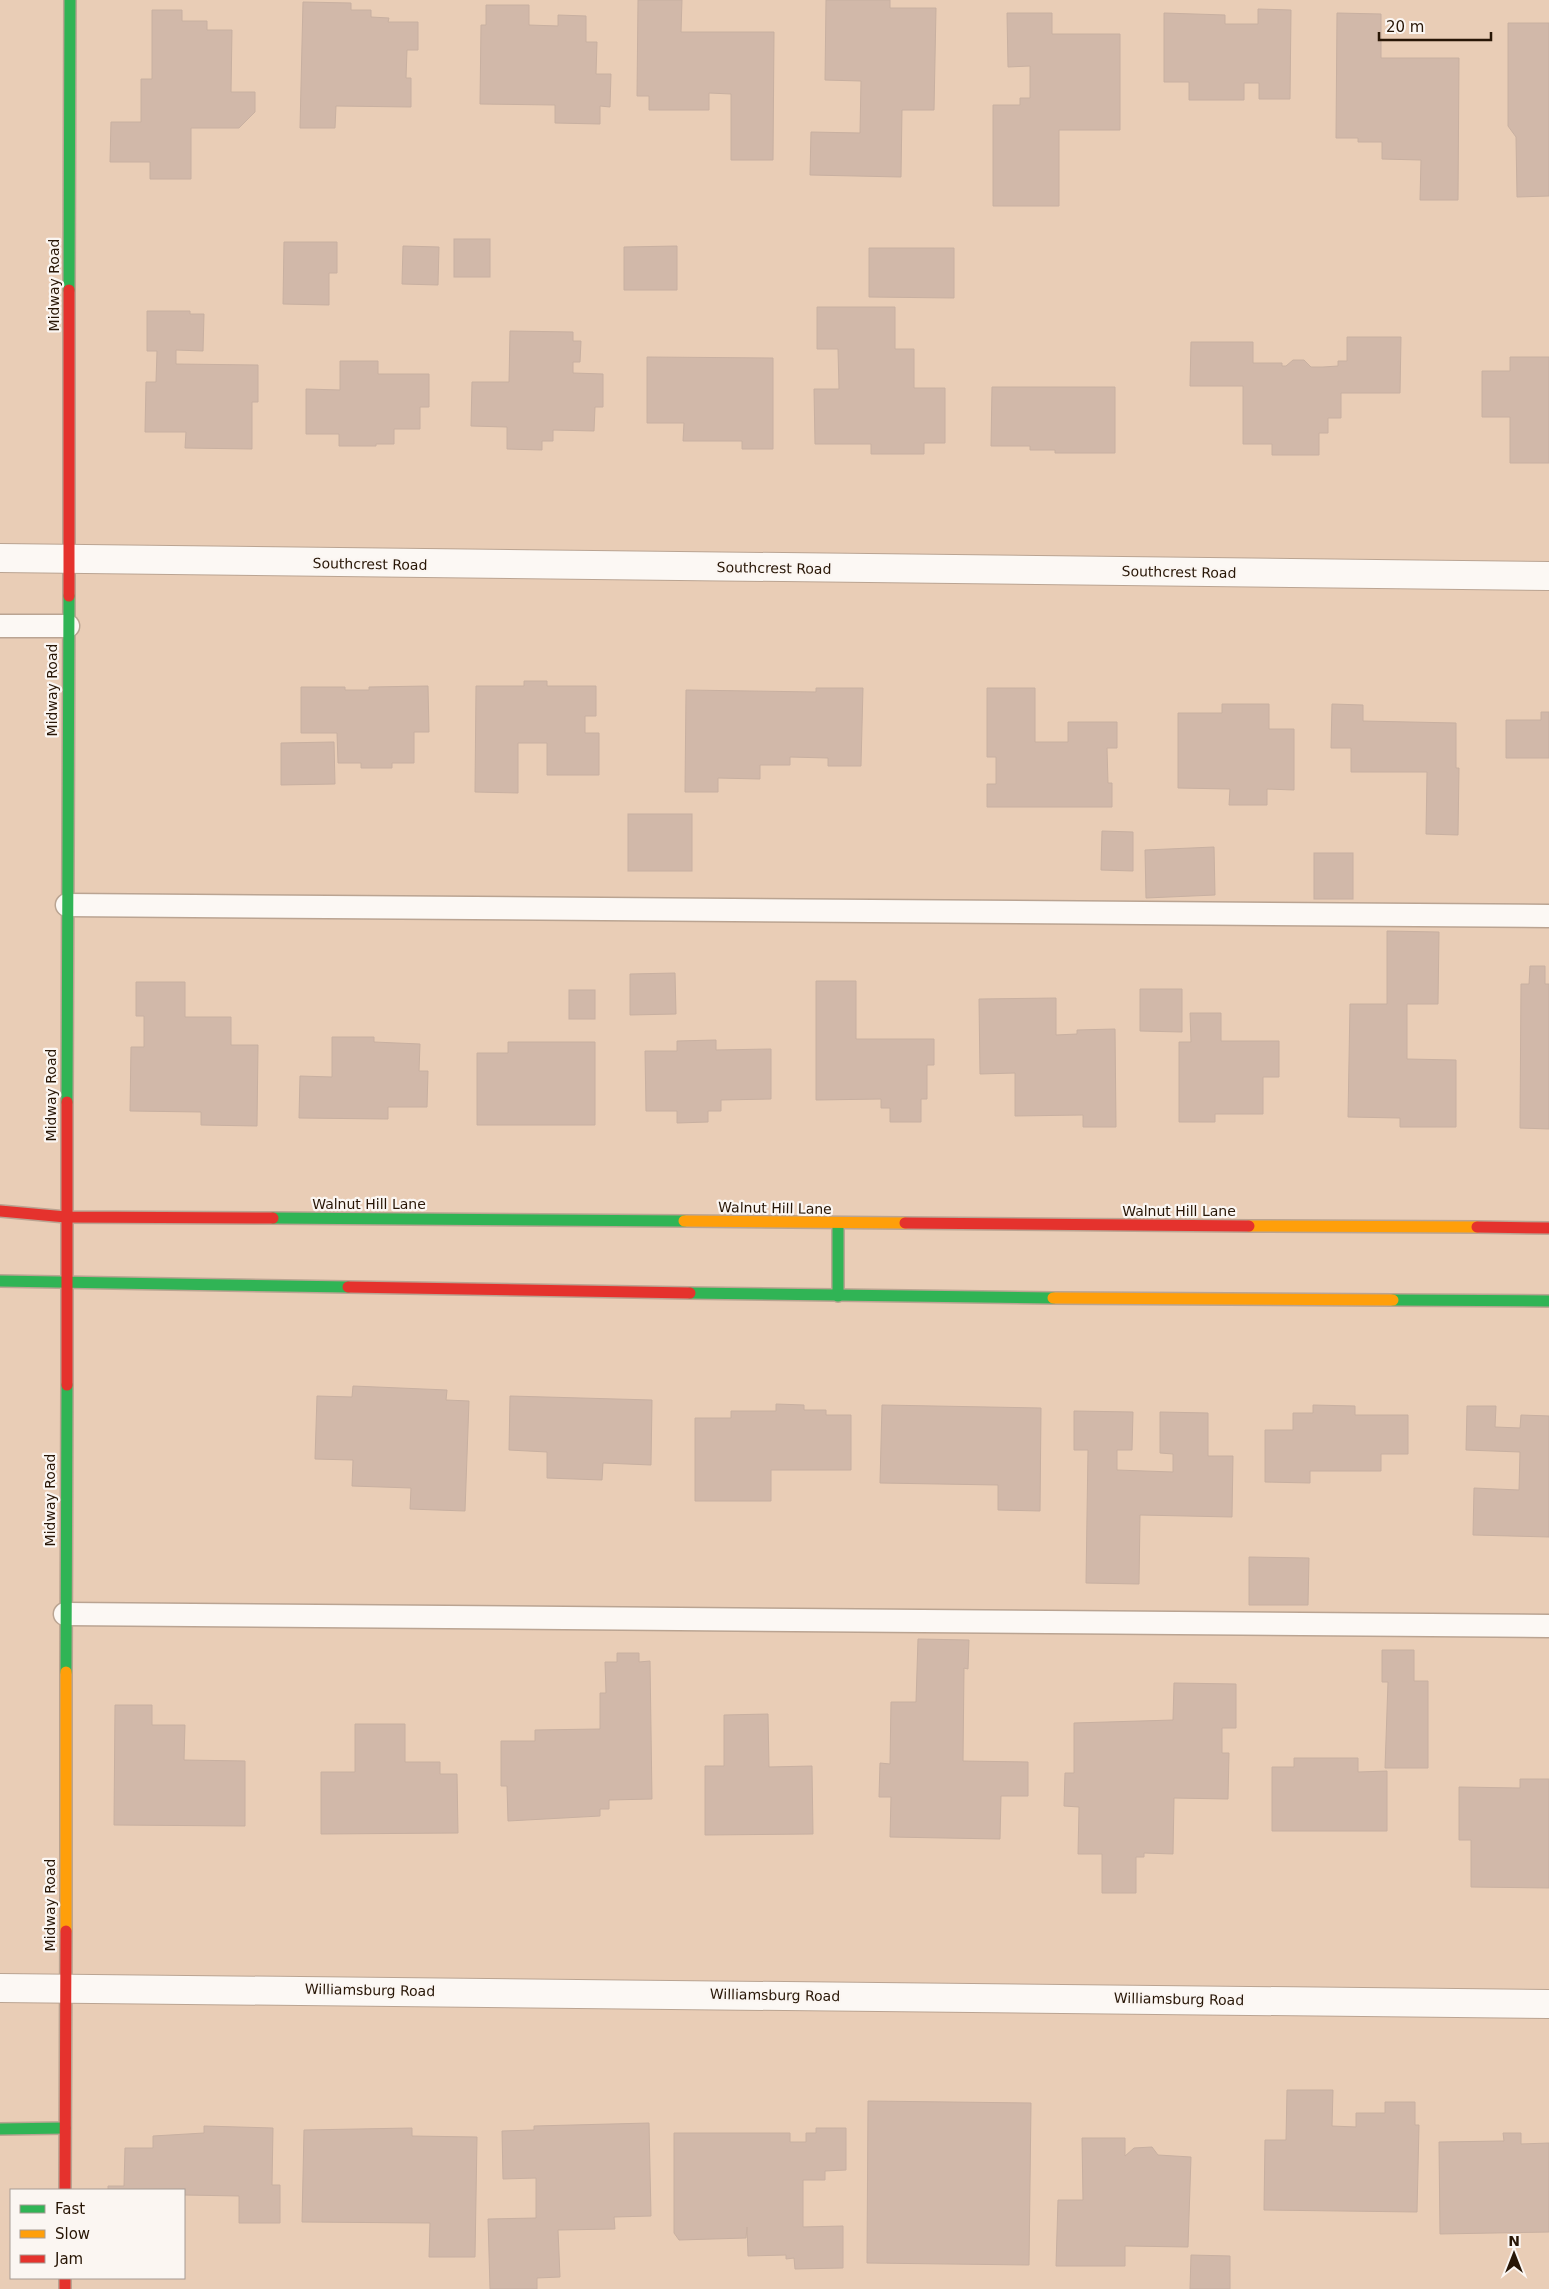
<svg xmlns="http://www.w3.org/2000/svg" width="1549" height="2289" font-family="'DejaVu Sans',sans-serif">
	<style>
		.building { fill: #d1b8a9; stroke: #c8b0a1 }
		.lines { fill: none; stroke-linecap: round; stroke-linejoin: round }
		.lane-casing { stroke: #baa492; stroke-width: 25 }
		.street-casing { stroke: #baa492; stroke-width: 30 }
		.fast-casing { stroke: #baa492; stroke-width: 14 }
		.slow-casing { stroke: #baa492; stroke-width: 14 }
		.jam-casing { stroke: #baa492; stroke-width: 14 }
		.lane { stroke: #fcf8f4; stroke-width: 22 }
		.street { stroke: #fcf8f4; stroke-width: 28 }
		.fast { stroke: #30b455; stroke-width: 11 }
		.slow { stroke: #ff9f0a; stroke-width: 11 }
		.jam { stroke: #e5322d; stroke-width: 11 }
		.labels { text-anchor: middle; dominant-baseline: central; stroke-width: 4.5; stroke-linejoin: round; paint-order: stroke }
		.street-label { font-size: 14px; fill: #281606; stroke: #fbf6f2 }
	</style>
	<rect width="100%" height="100%" fill="#e9cdb6"/>
	<g class="building">
		<polygon points="638,0 682,0 681,32 774,32 773,160 731,160 731,94 709,93 709,110 649,110 649,96 637,96"/>
		<polygon points="826,0 890,0 890,8 936,8 934,110 902,110 901,177 810,175 811,132 860,133 861,81 825,80"/>
		<polygon points="303,2 351,3 351,10 371,10 371,17 389,18 388,22 418,22 418,50 407,50 406,78 411,78 411,107 336,106 335,128 300,128"/>
		<polygon points="486,5 529,5 529,25 558,26 558,15 586,16 586,42 597,42 596,74 611,74 610,107 600,106 600,124 555,123 555,105 480,104 481,25 486,25"/>
		<polygon points="1258,9 1291,10 1290,99 1259,99 1259,83 1244,83 1244,100 1189,100 1189,82 1164,82 1164,13 1225,15 1225,24 1258,24"/>
		<polygon points="152,10 182,10 182,21 207,21 207,30 232,30 231,92 255,92 255,112 239,128 191,128 191,179 150,179 150,162 110,162 111,122 141,122 141,79 152,79"/>
		<polygon points="1007,13 1052,13 1052,34 1120,34 1120,130 1059,130 1059,206 993,206 993,105 1020,105 1020,98 1030,98 1030,66 1008,67"/>
		<polygon points="1337,13 1381,14 1381,58 1459,58 1458,200 1420,200 1421,160 1382,159 1382,142 1358,142 1358,138 1336,138"/>
		<polygon points="1508,23 1549,23 1549,196 1517,197 1516,137 1508,126"/>
		<rect x="454" y="239" width="36" height="38"/>
		<polygon points="284,242 337,242 337,273 329,273 329,305 283,304"/>
		<polygon points="403,246 439,247 438,285 402,284"/>
		<polygon points="677,246 677,290 624,290 624,247"/>
		<polygon points="869,248 954,248 954,298 869,297"/>
		<polygon points="817,307 895,307 895,349 914,349 914,388 945,388 945,443 924,443 924,454 871,454 871,444 815,444 814,389 839,389 838,349 817,349"/>
		<polygon points="147,311 190,311 190,314 204,314 203,351 176,350 176,364 258,365 258,402 252,402 252,449 185,448 186,432 145,432 146,382 156,382 157,351 147,351"/>
		<polygon points="510,331 573,332 573,341 581,341 580,362 573,362 573,373 603,374 603,407 595,407 594,431 553,430 553,441 542,441 542,450 507,449 507,427 471,426 472,382 509,382"/>
		<polygon points="1347,337 1401,337 1400,393 1341,393 1341,418 1328,418 1328,433 1319,433 1319,455 1272,455 1272,444 1243,444 1243,386 1190,386 1191,342 1253,342 1253,363 1282,363 1282,366 1286,366 1293,360 1304,360 1311,367 1323,367 1338,366 1338,361 1347,361"/>
		<polygon points="647,357 773,358 773,449 742,449 742,441 683,441 684,423 647,423"/>
		<polygon points="1510,357 1549,357 1549,463 1510,463 1510,417 1482,417 1482,371 1510,371"/>
		<polygon points="340,361 378,361 378,374 429,374 429,407 420,407 420,429 394,429 394,444 376,444 376,446 339,446 339,434 306,434 306,389 340,390"/>
		<polygon points="992,387 1115,387 1115,453 1055,453 1055,450 1030,450 1030,446 991,446"/>
		<polygon points="524,681 547,681 547,686 596,686 596,716 585,716 585,733 599,733 599,775 547,775 547,743 518,743 518,793 475,792 476,686 524,686"/>
		<polygon points="428,686 429,732 414,732 414,763 392,763 392,768 361,768 361,763 338,763 337,733 301,733 301,687 345,687 345,690 369,690 369,687"/>
		<polygon points="816,688 863,688 861,766 828,766 828,758 790,757 790,765 760,765 760,779 718,778 718,792 685,792 686,690 816,692"/>
		<polygon points="987,688 1035,688 1035,742 1068,742 1068,722 1117,722 1117,748 1107,748 1108,783 1112,783 1112,807 987,807 987,784 996,784 996,757 987,757"/>
		<polygon points="1222,704 1269,704 1269,729 1294,729 1294,790 1267,789 1267,805 1229,805 1230,789 1178,788 1178,713 1222,713"/>
		<polygon points="1332,704 1363,705 1363,721 1456,723 1456,768 1459,768 1458,835 1426,834 1427,772 1351,772 1351,748 1331,748"/>
		<polygon points="1541,712 1549,712 1549,758 1506,758 1506,720 1541,720"/>
		<polygon points="334,742 335,784 281,785 281,743"/>
		<rect x="628" y="814" width="64" height="57"/>
		<polygon points="1102,831 1133,832 1133,871 1101,870"/>
		<polygon points="1214,847 1215,895 1146,898 1145,850"/>
		<rect x="1314" y="853" width="39" height="46"/>
		<polygon points="1387,931 1439,932 1438,1004 1407,1004 1407,1059 1456,1060 1456,1127 1400,1127 1400,1118 1348,1117 1350,1004 1387,1004"/>
		<polygon points="1530,966 1545,966 1545,984 1549,984 1549,1129 1520,1128 1521,984 1529,984"/>
		<polygon points="675,973 676,1014 630,1015 630,974"/>
		<polygon points="816,981 856,981 856,1039 934,1039 934,1065 927,1065 927,1099 921,1099 921,1122 890,1122 890,1108 881,1108 881,1099 816,1100"/>
		<polygon points="136,982 185,982 185,1017 231,1017 231,1045 258,1045 257,1126 201,1125 201,1112 130,1111 131,1047 144,1047 144,1016 136,1016"/>
		<polygon points="1140,989 1182,989 1182,1032 1140,1031"/>
		<rect x="569" y="990" width="26" height="29"/>
		<polygon points="1056,998 1056,1035 1077,1034 1077,1030 1115,1029 1116,1127 1083,1127 1083,1115 1015,1116 1015,1073 980,1074 979,999"/>
		<polygon points="1190,1013 1221,1013 1221,1041 1279,1041 1279,1077 1263,1077 1263,1114 1215,1114 1215,1122 1179,1122 1179,1042 1191,1042"/>
		<polygon points="332,1037 374,1037 374,1042 420,1044 419,1071 428,1071 427,1107 388,1107 388,1119 299,1118 300,1076 332,1077"/>
		<polygon points="716,1040 716,1050 771,1049 771,1099 721,1100 721,1111 708,1111 708,1122 677,1123 677,1111 646,1111 645,1051 677,1051 677,1041"/>
		<polygon points="508,1042 595,1042 595,1125 477,1125 477,1053 508,1053"/>
		<polygon points="353,1386 447,1390 446,1400 469,1401 465,1511 410,1509 411,1488 352,1486 353,1460 315,1459 317,1396 352,1397"/>
		<polygon points="510,1396 652,1400 651,1465 603,1463 602,1480 547,1478 547,1452 509,1450"/>
		<polygon points="776,1404 804,1405 804,1410 826,1410 826,1415 851,1415 851,1470 771,1470 771,1501 695,1501 695,1418 731,1418 731,1411 776,1411"/>
		<polygon points="882,1405 1041,1408 1040,1511 998,1510 998,1485 880,1483"/>
		<polygon points="1313,1405 1355,1406 1355,1415 1408,1415 1408,1454 1381,1454 1381,1471 1310,1471 1310,1483 1265,1482 1265,1430 1293,1430 1293,1413 1313,1413"/>
		<polygon points="1467,1406 1496,1406 1495,1427 1520,1428 1521,1415 1549,1416 1549,1537 1473,1535 1474,1488 1519,1490 1520,1452 1466,1450"/>
		<polygon points="1074,1411 1133,1412 1132,1450 1117,1450 1117,1470 1173,1472 1173,1454 1160,1453 1160,1412 1208,1413 1208,1456 1233,1456 1232,1517 1140,1515 1139,1584 1086,1583 1088,1450 1074,1450"/>
		<polygon points="1249,1557 1309,1558 1308,1605 1249,1605"/>
		<polygon points="918,1639 969,1640 968,1669 964,1668 963,1761 1028,1762 1028,1796 1001,1796 1000,1839 890,1837 891,1797 879,1797 880,1763 890,1764 891,1702 916,1702"/>
		<polygon points="1382,1650 1414,1650 1414,1681 1428,1681 1428,1768 1385,1768 1388,1682 1382,1682"/>
		<polygon points="617,1653 639,1653 639,1662 650,1661 652,1799 609,1800 609,1809 600,1809 600,1816 508,1821 507,1786 501,1786 501,1741 535,1741 535,1730 600,1729 600,1693 606,1693 605,1662 617,1662"/>
		<polygon points="1174,1683 1236,1684 1236,1728 1222,1728 1222,1753 1229,1753 1228,1799 1174,1798 1173,1854 1144,1853 1144,1857 1136,1857 1136,1893 1102,1893 1102,1854 1078,1854 1079,1807 1064,1806 1065,1773 1074,1773 1074,1723 1173,1720"/>
		<polygon points="115,1705 152,1705 152,1725 185,1725 184,1760 245,1761 245,1826 114,1825"/>
		<polygon points="768,1714 769,1767 812,1766 813,1834 705,1835 705,1766 724,1766 724,1715"/>
		<polygon points="355,1724 405,1724 405,1762 440,1762 440,1774 457,1774 458,1833 321,1834 321,1772 355,1772"/>
		<polygon points="1294,1758 1358,1758 1358,1772 1387,1771 1387,1831 1272,1831 1272,1767 1294,1767"/>
		<polygon points="1520,1779 1549,1779 1549,1888 1471,1887 1471,1840 1459,1840 1459,1787 1520,1788"/>
		<polygon points="1287,2090 1333,2090 1332,2126 1356,2127 1356,2113 1385,2113 1385,2102 1415,2102 1415,2125 1419,2125 1417,2212 1264,2210 1265,2140 1286,2140"/>
		<polygon points="868,2101 1031,2103 1029,2265 867,2263"/>
		<polygon points="649,2123 651,2216 614,2217 615,2229 558,2230 560,2277 537,2278 537,2289 490,2289 488,2219 536,2218 536,2178 503,2179 502,2131 534,2130 534,2126"/>
		<polygon points="204,2126 273,2128 272,2185 280,2185 280,2223 239,2223 239,2196 184,2195 184,2190 108,2190 108,2186 124,2186 125,2148 153,2148 153,2136 204,2133"/>
		<polygon points="412,2128 412,2136 477,2137 475,2257 429,2257 430,2223 302,2222 304,2130"/>
		<polygon points="816,2128 846,2128 846,2170 825,2171 825,2180 803,2180 803,2227 843,2226 843,2268 795,2269 794,2258 786,2259 786,2255 748,2256 747,2227 746,2238 679,2240 674,2233 674,2133 790,2133 790,2142 806,2142 806,2133 816,2133"/>
		<polygon points="1503,2133 1521,2133 1521,2144 1549,2143 1549,2232 1440,2234 1439,2142 1504,2141"/>
		<polygon points="1082,2138 1125,2138 1125,2156 1134,2148 1152,2147 1158,2155 1191,2157 1188,2247 1125,2246 1125,2266 1056,2266 1058,2200 1083,2200"/>
		<polygon points="1191,2255 1230,2256 1230,2289 1190,2289"/>
	</g>
	<g class="lines">
		<defs>
			<g id="lane">
				<polyline points="0,626 68,626"/>
				<polyline points="67,905 1549,916"/>
				<polyline points="65,1614 1549,1626"/>
			</g>
			<g id="street">
				<polyline points="0,558 1549,576"/>
				<polyline points="0,1988 1549,2004"/>
			</g>
			<g id="fast">
				<polyline points="69,290 70,0"/>
				<polyline points="67,1102 69,596"/>
				<polyline points="273,1218 684,1221"/>
				<polyline points="838,1224 838,1296"/>
				<polyline points="0,1281 348,1287"/>
				<polyline points="690,1293 1053,1298"/>
				<polyline points="1393,1300 1549,1301"/>
				<polyline points="66,1672 67,1385"/>
				<polyline points="0,2129 65,2128"/>
			</g>
			<g id="slow">
				<polyline points="684,1221 905,1223"/>
				<polyline points="1249,1226 1477,1227"/>
				<polyline points="1053,1298 1393,1300"/>
				<polyline points="66,1931 66,1672"/>
			</g>
			<g id="jam">
				<polyline points="69,596 69,290"/>
				<polyline points="0,1211 66,1217 273,1218"/>
				<polyline points="905,1223 1249,1226"/>
				<polyline points="1477,1227 1549,1228"/>
				<polyline points="348,1287 690,1293"/>
				<polyline points="67,1385 67,1102"/>
				<polyline points="65,2190 66,1931"/>
				<polyline points="65,2278 65,2289"/>
			</g>
		</defs>
		<use href="#lane" class="lane-casing"/>
		<use href="#street" class="street-casing"/>
		<use href="#fast" class="fast-casing"/>
		<use href="#slow" class="slow-casing"/>
		<use href="#jam" class="jam-casing"/>
		<use href="#lane" class="lane"/>
		<use href="#street" class="street"/>
		<use href="#fast" class="fast"/>
		<use href="#slow" class="slow"/>
		<use href="#jam" class="jam"/>
	</g>
	<g class="labels">
		<g class="street-label">
			<text transform="translate(54 285) rotate(-90)">Midway Road</text>
			<text transform="translate(370 564) rotate(1)">Southcrest Road</text>
			<text transform="translate(774 568) rotate(1)">Southcrest Road</text>
			<text transform="translate(1179 572) rotate(1)">Southcrest Road</text>
			<text transform="translate(52 690) rotate(-90)">Midway Road</text>
			<text transform="translate(51 1095) rotate(-90)">Midway Road</text>
			<text x="369" y="1204">Walnut Hill Lane</text>
			<text transform="translate(775 1208) rotate(1)">Walnut Hill Lane</text>
			<text x="1179" y="1211">Walnut Hill Lane</text>
			<text transform="translate(50 1500) rotate(-90)">Midway Road</text>
			<text transform="translate(50 1905) rotate(-90)">Midway Road</text>
			<text transform="translate(370 1990) rotate(1)">Williamsburg Road</text>
			<text transform="translate(775 1995) rotate(1)">Williamsburg Road</text>
			<text transform="translate(1179 1999) rotate(1)">Williamsburg Road</text>
		</g>
	</g>
	<rect x="10" y="2189" width="175" height="90" fill="#fbf6f2" stroke="#a79c94"/>
	<rect x="20" y="2205" width="25" height="8" fill="#30b455" stroke="#a79c94"/>
	<text x="55" y="2214" font-size="15" fill="#281606">Fast</text>
	<rect x="20" y="2230" width="25" height="8" fill="#ff9f0a" stroke="#a79c94"/>
	<text x="55" y="2239" font-size="15" fill="#281606">Slow</text>
	<rect x="20" y="2255" width="25" height="8" fill="#e5322d" stroke="#a79c94"/>
	<text x="55" y="2264" font-size="15" fill="#281606">Jam</text>
	<g transform="translate(1514 2254)" stroke="#fbf6f2" stroke-width="4" paint-order="stroke">
	<path d="M0-4L9 19L0 12L-9 19Z" fill="#281606"/>
	<text y="-8" font-size="14" font-weight="bold" text-anchor="middle" fill="#281606">N</text>
	</g>
	<path d="M1379 32v8h112v-8" fill="none" stroke="#281606" stroke-width="2.5"/>
	<text x="1386" y="32" font-size="15" fill="#281606" stroke="#fbf6f2" stroke-width="4" paint-order="stroke">20 m</text>
</svg>
